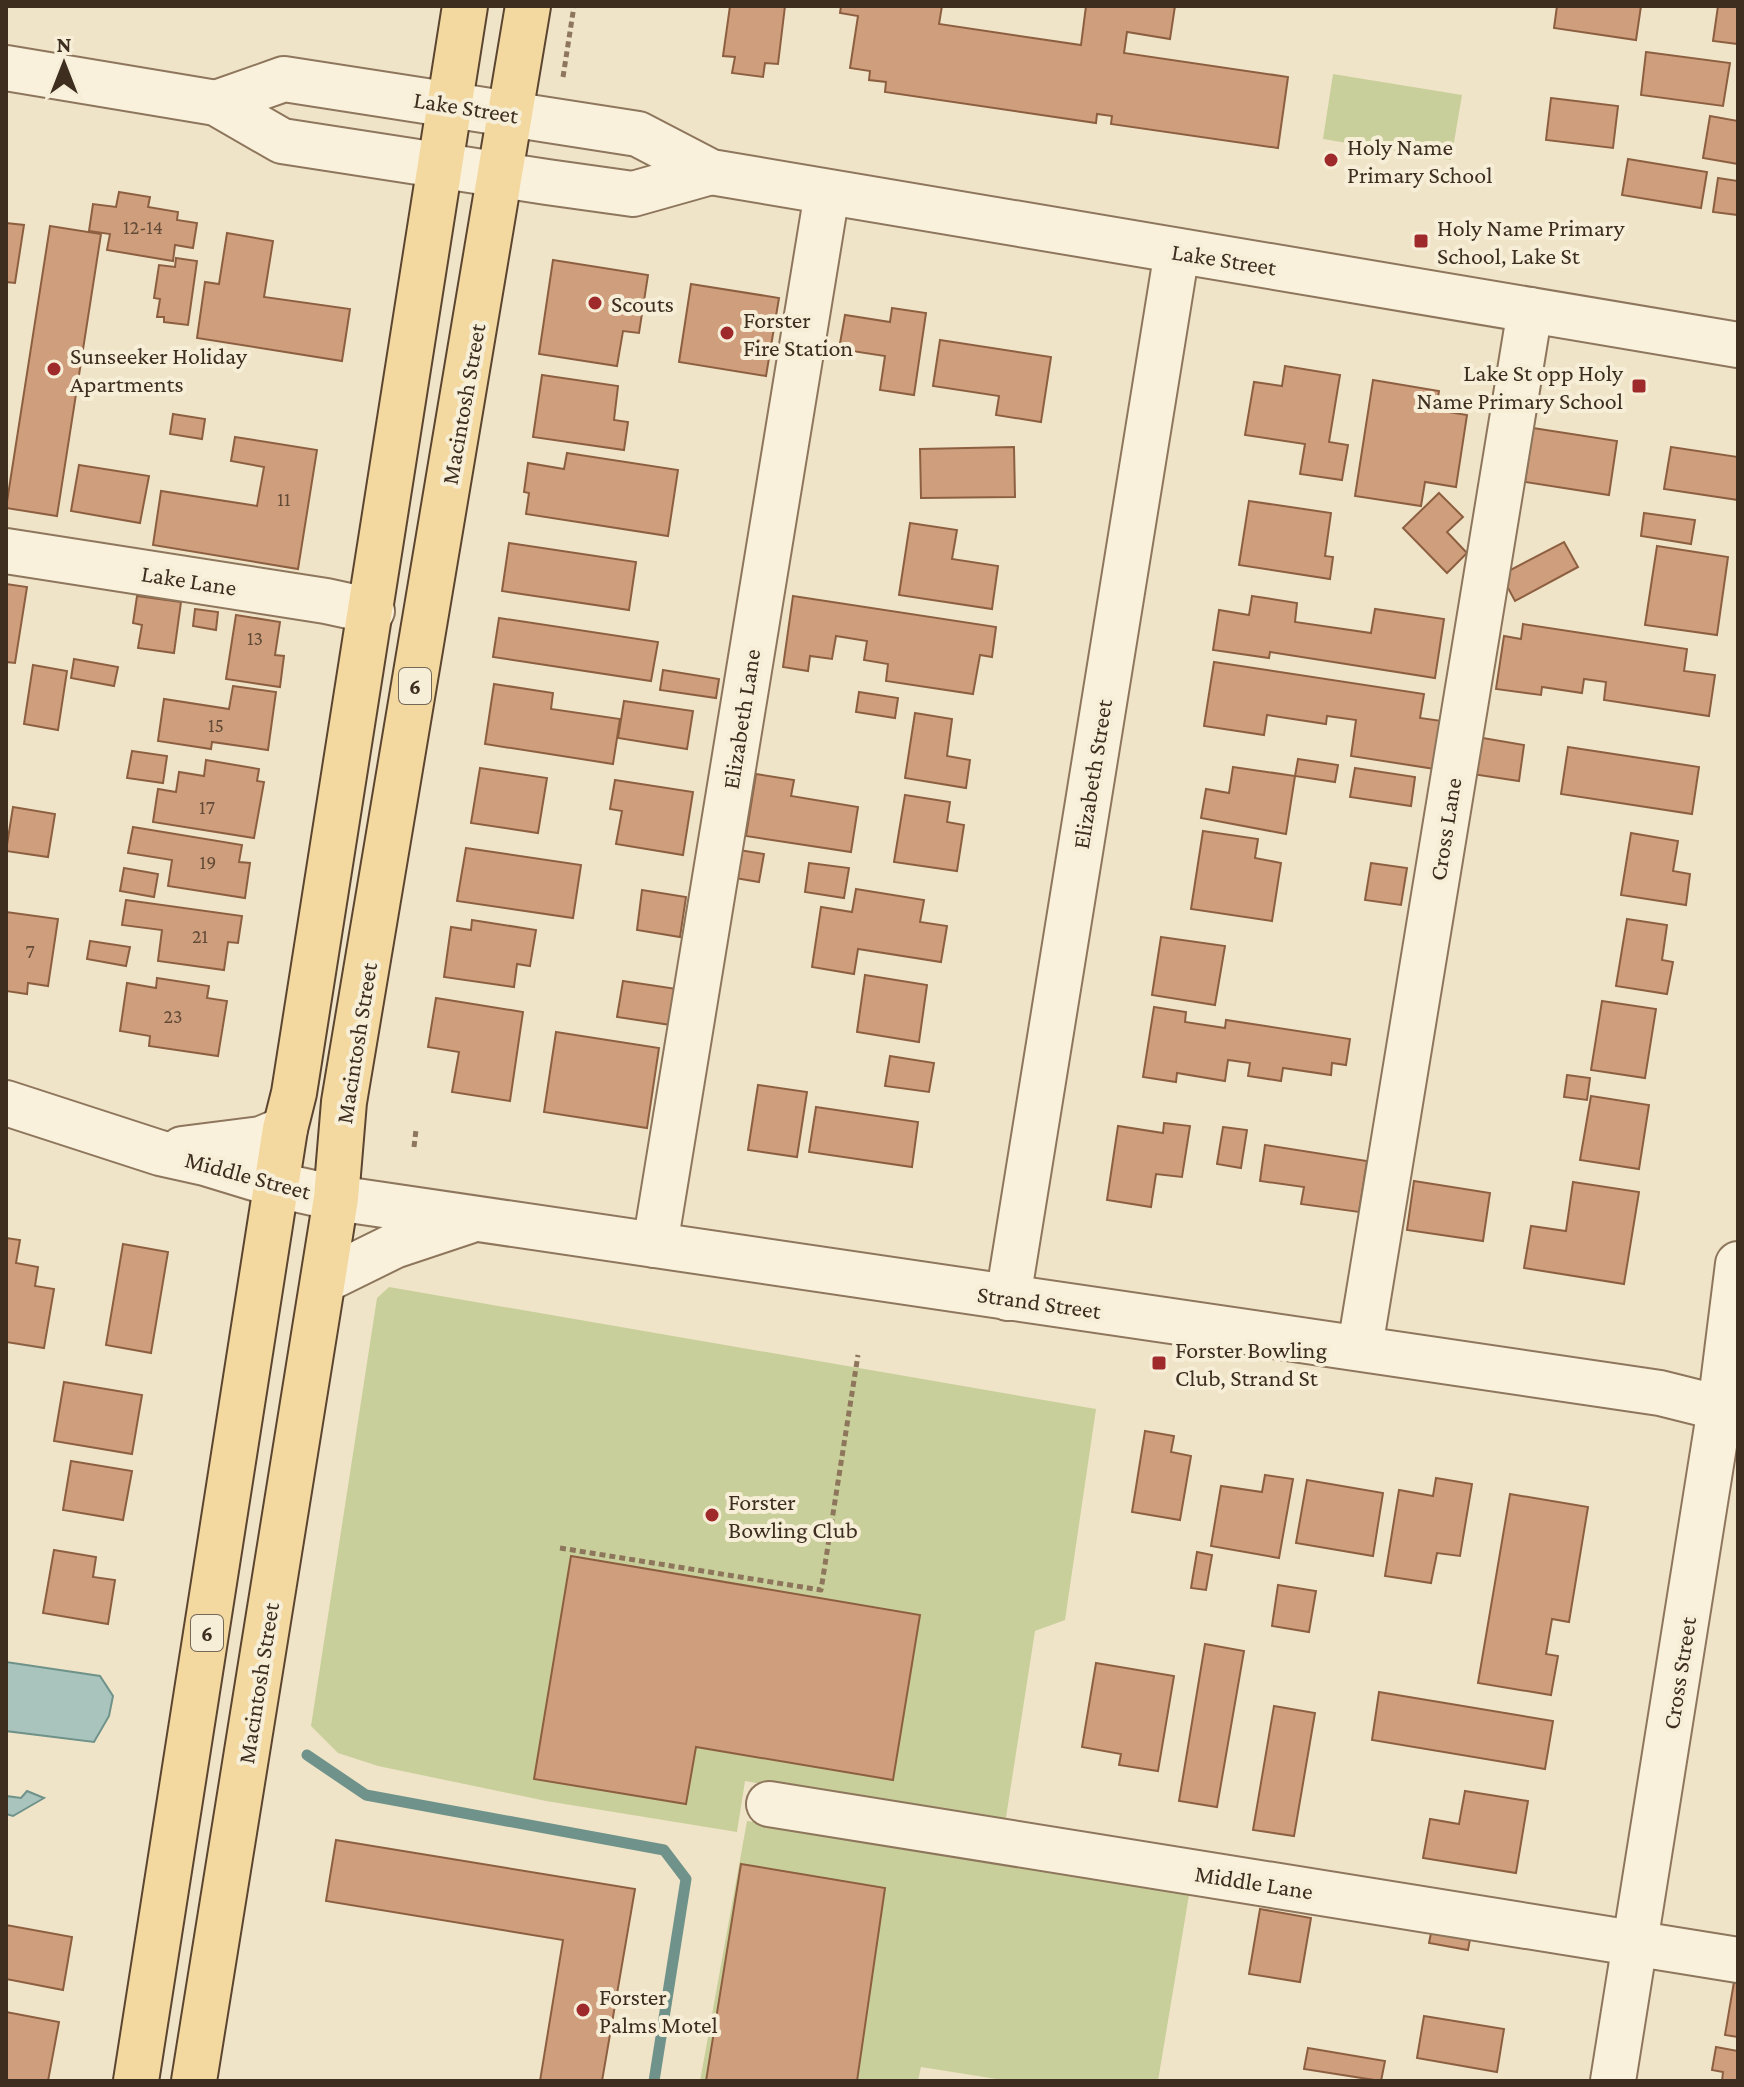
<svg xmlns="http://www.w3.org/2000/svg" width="1744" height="2087" font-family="'Crimson Pro',serif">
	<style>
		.green { fill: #c9cf9b }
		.water { fill: #a9c4bc; stroke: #6f938a; stroke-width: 2 }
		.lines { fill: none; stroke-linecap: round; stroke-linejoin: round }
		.stream { stroke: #6f938a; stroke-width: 11 }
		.building { fill: #cf9f7d; stroke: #8d5f41; stroke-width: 2 }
		.minor-casing { stroke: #8d765c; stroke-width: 48 }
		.major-casing { stroke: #5b4430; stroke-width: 48 }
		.path { stroke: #8d765c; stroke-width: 5; stroke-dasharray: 6 4; stroke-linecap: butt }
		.minor { stroke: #faf1dc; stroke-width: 44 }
		.major { stroke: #f3d9a0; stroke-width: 44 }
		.poi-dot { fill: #9e2a2b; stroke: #f7eed8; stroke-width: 3 }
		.labels { text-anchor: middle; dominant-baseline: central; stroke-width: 8; stroke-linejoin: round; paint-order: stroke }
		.number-label { font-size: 20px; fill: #624a37 }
		.shield { fill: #f7eed8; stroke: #756857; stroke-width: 2 }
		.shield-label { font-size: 22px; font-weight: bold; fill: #3d2e20 }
		.street-label { font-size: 24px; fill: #3d2e20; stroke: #f7eed8 }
		.poi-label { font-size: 24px; fill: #3d2e20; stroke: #f7eed8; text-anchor: start }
	</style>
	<rect width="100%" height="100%" fill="#f0e4c8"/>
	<g class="green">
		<polygon points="1333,74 1462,95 1451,160 1323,139"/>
		<polygon points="389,1287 1096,1409 1065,1620 1035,1631 1005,1824 745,1781 737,1832 546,1801 378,1766 338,1753 311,1726 377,1298"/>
		<polygon points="747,1821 1190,1889 1158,2081 1009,2081 921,2067 918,2081 700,2081"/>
	</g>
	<g class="water">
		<polygon points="6,1662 100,1676 113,1696 109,1716 94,1742 6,1731"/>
		<polygon points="27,1791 44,1798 13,1816 6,1814 6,1796 21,1798"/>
	</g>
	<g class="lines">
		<polyline class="stream" points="307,1755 366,1795 664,1850 686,1879 654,2081"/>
	</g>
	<g class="building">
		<polygon points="730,6 785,6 778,64 765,63 763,77 732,73 735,57 723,56"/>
		<polygon points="841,6 942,6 939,24 1081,45 1086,6 1175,6 1170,39 1127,32 1124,53 1288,77 1278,148 1111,124 1112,116 1097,114 1096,123 885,92 886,82 869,80 870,71 850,68 858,16 840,13"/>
		<polygon points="1557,6 1641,6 1636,40 1554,28"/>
		<polygon points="1718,6 1738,6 1738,44 1713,41"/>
		<polygon points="1646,52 1730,63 1723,106 1641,95"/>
		<polygon points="1551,98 1618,106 1613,148 1546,140"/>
		<polygon points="1710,116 1738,121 1738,164 1703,158"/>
		<polygon points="1628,159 1707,172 1701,208 1622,195"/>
		<polygon points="1718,178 1738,181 1738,215 1713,212"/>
		<polygon points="119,192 150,197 148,207 178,212 177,220 197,223 193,248 175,245 173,261 107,250 110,234 89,231 93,204 116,207"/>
		<polygon points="6,223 24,225 15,283 6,282"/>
		<polygon points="50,226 101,234 57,516 6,508"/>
		<polygon points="227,233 273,241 264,297 350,309 342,361 197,338 205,282 219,284"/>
		<polygon points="176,258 197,261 188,325 164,322 164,317 157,317 160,299 154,298 159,265 175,267"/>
		<polygon points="553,260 648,275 639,333 623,331 617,366 539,354"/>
		<polygon points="691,284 779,298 766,376 679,362"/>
		<polygon points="892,308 926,313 914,395 880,390 885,356 839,349 845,315 890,322"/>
		<polygon points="940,340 1051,357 1041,422 996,415 999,396 933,386"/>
		<polygon points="1285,366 1340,375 1329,442 1348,445 1342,480 1300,474 1305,444 1245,435 1254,382 1282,386"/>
		<polygon points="542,375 618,386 614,420 628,422 624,450 533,437"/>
		<polygon points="1373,380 1439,391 1436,410 1467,415 1456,487 1425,482 1421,506 1355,496"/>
		<polygon points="173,414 205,419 202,439 170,434"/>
		<polygon points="1533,428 1617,441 1609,495 1525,482"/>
		<polygon points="235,437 317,450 298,569 153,545 161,491 257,506 264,467 231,461"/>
		<polygon points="1014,447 1015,497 921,498 920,449"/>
		<polygon points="1671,447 1738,457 1738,500 1664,489"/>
		<polygon points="567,453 678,470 668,536 526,514 529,493 524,492 528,463 564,469"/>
		<polygon points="79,465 149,476 140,523 71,511"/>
		<polygon points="1439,493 1463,517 1447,532 1467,553 1447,573 1403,528"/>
		<polygon points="1249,501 1331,513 1325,556 1333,557 1330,579 1239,565"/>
		<polygon points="1644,513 1695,520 1691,544 1641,536"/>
		<polygon points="910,523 957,530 952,559 998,566 992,609 899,595"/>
		<polygon points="1564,542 1578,567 1515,601 1501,575"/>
		<polygon points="509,543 636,562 629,610 502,591"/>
		<polygon points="1657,546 1728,557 1717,635 1645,625"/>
		<polygon points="6,584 27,587 15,663 6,662"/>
		<polygon points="137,596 181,602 174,653 138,648 142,625 133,623"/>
		<polygon points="793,596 996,627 992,657 980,655 973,694 886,681 888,664 864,660 867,641 836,636 832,659 810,656 808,671 783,667"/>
		<polygon points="1252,596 1297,603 1295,622 1371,633 1375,609 1444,619 1435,678 1270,652 1269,658 1213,650 1219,610 1249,615"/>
		<polygon points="195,609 218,612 216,630 193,626"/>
		<polygon points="236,615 280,622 275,655 284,656 280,687 226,679"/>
		<polygon points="499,618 658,642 651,681 493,657"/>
		<polygon points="1523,624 1687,649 1684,671 1715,675 1709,716 1604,700 1606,682 1584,679 1582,693 1542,687 1541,695 1496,689 1504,636 1521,639"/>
		<polygon points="74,659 118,667 114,686 71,678"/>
		<polygon points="1214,662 1424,694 1420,718 1442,721 1435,769 1351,756 1356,720 1327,716 1326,724 1267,715 1264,735 1204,726"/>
		<polygon points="33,665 67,671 58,730 24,724"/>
		<polygon points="663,670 719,679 716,698 660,690"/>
		<polygon points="494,684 553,693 551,709 620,719 613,764 485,744"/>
		<polygon points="233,686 276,692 268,750 212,742 211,749 158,741 164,699 229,709"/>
		<polygon points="859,692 898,698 895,718 856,712"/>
		<polygon points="624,701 693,711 687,749 618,738"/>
		<polygon points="915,713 952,719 947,756 970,760 966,788 905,778"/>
		<polygon points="1477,737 1524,745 1519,781 1472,774"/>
		<polygon points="1568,747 1699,767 1692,814 1561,794"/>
		<polygon points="132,751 167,756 163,783 127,778"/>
		<polygon points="1298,759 1338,765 1335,782 1295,776"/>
		<polygon points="206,760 259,769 257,781 264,782 254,838 153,822 158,789 176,792 179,772 204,776"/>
		<polygon points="1233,767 1295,776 1286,834 1201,818 1206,789 1229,793"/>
		<polygon points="480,768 547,778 538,833 471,823"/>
		<polygon points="1355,768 1415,777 1411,806 1350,797"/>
		<polygon points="756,774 794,780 791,796 858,807 851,852 746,836"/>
		<polygon points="615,780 693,792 683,855 616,844 622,811 610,809"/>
		<polygon points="905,795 950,802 947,822 964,825 957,871 894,862"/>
		<polygon points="13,807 55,814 48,857 6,851"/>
		<polygon points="133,827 242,845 239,862 250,863 245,898 168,886 172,860 128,853"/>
		<polygon points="1203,831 1258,839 1255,858 1281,863 1272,921 1191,909"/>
		<polygon points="1631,833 1678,841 1673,871 1690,874 1686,905 1621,895"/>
		<polygon points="466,848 581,865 573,918 457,901"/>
		<polygon points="739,850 764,854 759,882 735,878"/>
		<polygon points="809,863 849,868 844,898 805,892"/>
		<polygon points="1371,863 1407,868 1401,905 1365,900"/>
		<polygon points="124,868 158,874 154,897 120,891"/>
		<polygon points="856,889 924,900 920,922 947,926 941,962 858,949 854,974 812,967 821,907 852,912"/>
		<polygon points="642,890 686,897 680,937 637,930"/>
		<polygon points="126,900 242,916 238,943 228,942 224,970 158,961 162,930 122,925"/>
		<polygon points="6,912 58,919 48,986 28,983 27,994 6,991"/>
		<polygon points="1627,919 1667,925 1662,960 1673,962 1667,994 1616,986"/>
		<polygon points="472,920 536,930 530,966 517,964 514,987 444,977 451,927 471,930"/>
		<polygon points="1161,937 1225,946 1215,1005 1152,995"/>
		<polygon points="90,941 130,947 126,966 87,959"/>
		<polygon points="865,975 927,985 919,1042 857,1032"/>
		<polygon points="157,978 209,986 207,998 227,1001 218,1056 149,1046 150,1036 120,1031 127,983 156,988"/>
		<polygon points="623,981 677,989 671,1025 617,1017"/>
		<polygon points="436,998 523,1012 510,1101 452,1092 459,1052 428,1047"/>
		<polygon points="1602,1001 1656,1009 1645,1078 1591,1070"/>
		<polygon points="1154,1007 1186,1012 1185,1022 1225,1028 1226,1020 1350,1039 1346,1065 1332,1063 1331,1075 1283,1068 1281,1081 1248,1076 1250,1063 1228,1060 1225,1081 1177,1073 1176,1082 1143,1077"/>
		<polygon points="556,1032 659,1048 647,1128 544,1112"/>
		<polygon points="890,1056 934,1063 929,1092 885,1086"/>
		<polygon points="1567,1075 1590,1078 1587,1100 1564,1097"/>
		<polygon points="758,1085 807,1092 797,1157 748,1150"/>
		<polygon points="1591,1096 1649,1105 1639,1169 1580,1160"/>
		<polygon points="816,1107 918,1122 912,1167 809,1152"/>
		<polygon points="1164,1123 1190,1126 1182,1177 1156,1174 1151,1207 1107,1200 1118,1126 1163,1133"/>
		<polygon points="1223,1127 1247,1130 1241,1168 1217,1164"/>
		<polygon points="1265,1145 1367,1161 1359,1212 1301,1204 1304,1187 1260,1181"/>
		<polygon points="1414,1181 1490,1193 1483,1241 1407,1230"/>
		<polygon points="1573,1182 1639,1192 1624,1284 1524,1268 1531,1226 1566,1231"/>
		<polygon points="6,1238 20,1240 16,1263 38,1267 35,1286 54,1289 44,1348 6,1342"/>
		<polygon points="123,1244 168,1252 151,1353 106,1345"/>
		<polygon points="64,1382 142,1395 132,1454 54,1441"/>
		<polygon points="1145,1431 1174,1436 1171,1452 1191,1456 1180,1520 1132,1512"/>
		<polygon points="71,1461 132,1471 123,1520 63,1510"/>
		<polygon points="1265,1475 1293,1479 1279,1558 1211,1546 1221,1486 1262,1492"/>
		<polygon points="1436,1478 1472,1484 1460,1556 1437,1553 1431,1583 1385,1576 1399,1490 1433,1496"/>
		<polygon points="1307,1480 1383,1493 1373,1556 1296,1543"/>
		<polygon points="1510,1494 1588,1507 1569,1622 1552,1619 1546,1654 1558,1656 1551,1695 1478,1683"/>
		<polygon points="54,1550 96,1557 93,1577 115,1580 108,1624 43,1613"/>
		<polygon points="1197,1552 1212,1555 1206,1590 1191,1588"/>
		<polygon points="571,1556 920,1615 893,1780 696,1747 686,1804 534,1779"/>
		<polygon points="1278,1585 1316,1591 1309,1632 1272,1626"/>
		<polygon points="1205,1644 1244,1651 1217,1807 1179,1801"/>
		<polygon points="1096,1663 1174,1676 1158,1771 1119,1765 1121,1754 1082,1747"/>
		<polygon points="1379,1692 1553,1721 1545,1769 1372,1740"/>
		<polygon points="1274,1706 1315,1713 1294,1836 1253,1830"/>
		<polygon points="1465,1791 1528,1801 1516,1873 1423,1858 1430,1819 1459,1824"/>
		<polygon points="336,1840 635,1889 602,2081 540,2081 563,1940 326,1901"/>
		<polygon points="741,1864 885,1888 857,2081 706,2081"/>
		<polygon points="1260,1909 1311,1918 1300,1982 1249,1974"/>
		<polygon points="1433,1923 1472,1929 1468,1950 1429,1943"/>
		<polygon points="6,1925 72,1937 63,1990 6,1979"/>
		<polygon points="1735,1976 1738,1976 1738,2037 1725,2035"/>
		<polygon points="6,2012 59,2022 48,2081 6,2081"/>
		<polygon points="1424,2016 1504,2029 1497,2072 1417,2058"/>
		<polygon points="1716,2047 1738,2051 1738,2081 1722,2081 1723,2072 1712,2070"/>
		<polygon points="1308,2048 1385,2061 1381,2081 1304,2069"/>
	</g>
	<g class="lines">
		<defs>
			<g id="minor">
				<polyline points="6,68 216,103 282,141 547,182 633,194 711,172"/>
				<polyline points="216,103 284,79 638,134 711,172 1738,345"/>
				<polyline points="6,551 326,601 372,611"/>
				<polyline points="6,1103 160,1153 205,1163 277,1185 336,1198 1660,1393 1720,1408 1738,1419"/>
				<polyline points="182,1149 261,1139 285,1129"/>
				<polyline points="655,1245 827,193"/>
				<polyline points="323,1281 394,1246 469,1221"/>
				<polyline points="1008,1298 1177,251"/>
				<polyline points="1360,1347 1530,310"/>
				<polyline points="769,1804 1738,1960"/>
				<polyline points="1613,2081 1720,1408 1738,1264"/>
			</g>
			<g id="major">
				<polyline points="136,2081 285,1129 294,1093 465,6"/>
				<polyline points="194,2081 336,1198 344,1102 528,6"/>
			</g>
		</defs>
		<use href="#minor" class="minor-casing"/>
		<use href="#major" class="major-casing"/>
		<g class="path">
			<polyline points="563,77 574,6"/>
			<polyline points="414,1147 416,1130"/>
			<polyline points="560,1548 821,1590 858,1355"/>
		</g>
		<use href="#minor" class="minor"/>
		<use href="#major" class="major"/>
	</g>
	<g class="poi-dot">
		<circle cx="1331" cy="160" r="8"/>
		<rect x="1413" y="233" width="16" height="16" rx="4"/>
		<circle cx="595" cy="303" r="8"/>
		<circle cx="727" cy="333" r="8"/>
		<circle cx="54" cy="369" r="8"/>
		<rect x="1631" y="378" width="16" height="16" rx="4"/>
		<rect x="1151" y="1355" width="16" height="16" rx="4"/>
		<circle cx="712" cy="1515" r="8"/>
		<circle cx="583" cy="2010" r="8"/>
	</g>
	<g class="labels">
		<g class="number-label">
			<text x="143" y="227">12-14</text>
			<text x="284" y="499">11</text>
			<text x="255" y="638">13</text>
			<text x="216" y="725">15</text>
			<text x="207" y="807">17</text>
			<text x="208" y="862">19</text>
			<text x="200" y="936">21</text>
			<text x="30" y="951">7</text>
			<text x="173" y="1016">23</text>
		</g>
		<g class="shield">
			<rect x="399" y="668" width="32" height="36" rx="6"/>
			<rect x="191" y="1615" width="32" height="36" rx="6"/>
		</g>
		<g class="shield-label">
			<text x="415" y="686">6</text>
			<text x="207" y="1633">6</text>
		</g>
		<g class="street-label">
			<text transform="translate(466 107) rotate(9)">Lake Street</text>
			<text transform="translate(1224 259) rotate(9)">Lake Street</text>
			<text transform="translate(463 404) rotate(-80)">Macintosh Street</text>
			<text transform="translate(189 580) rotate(9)">Lake Lane</text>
			<text transform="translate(741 719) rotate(-81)">Elizabeth Lane</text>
			<text transform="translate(1092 774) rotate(-81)">Elizabeth Street</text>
			<text transform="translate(1445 829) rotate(-81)">Cross Lane</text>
			<text transform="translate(356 1043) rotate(-81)">Macintosh Street</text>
			<text transform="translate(248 1175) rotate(15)">Middle Street</text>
			<text transform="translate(1039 1302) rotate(8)">Strand Street</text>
			<text transform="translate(1679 1673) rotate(-81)">Cross Street</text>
			<text transform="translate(258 1683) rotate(-81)">Macintosh Street</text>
			<text transform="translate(1254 1882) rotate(9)">Middle Lane</text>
		</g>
		<g class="poi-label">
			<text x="1347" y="146">Holy Name<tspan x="1347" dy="28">Primary School</tspan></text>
			<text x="1437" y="227">Holy Name Primary<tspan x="1437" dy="28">School, Lake St</tspan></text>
			<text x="611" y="303">Scouts</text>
			<text x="743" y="319">Forster<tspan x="743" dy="28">Fire Station</tspan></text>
			<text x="70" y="355">Sunseeker Holiday<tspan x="70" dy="28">Apartments</tspan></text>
			<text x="1623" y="372" text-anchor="end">Lake St opp Holy<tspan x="1623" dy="28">Name Primary School</tspan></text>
			<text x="1175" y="1349">Forster Bowling<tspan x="1175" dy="28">Club, Strand St</tspan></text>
			<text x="728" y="1501">Forster<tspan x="728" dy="28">Bowling Club</tspan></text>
			<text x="599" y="1996">Forster<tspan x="599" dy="28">Palms Motel</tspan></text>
		</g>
	</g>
	<rect width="1744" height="2087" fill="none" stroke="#3d2e20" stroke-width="16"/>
	<g transform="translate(64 64)" stroke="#f7eed8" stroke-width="6" paint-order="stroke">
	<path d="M0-6L14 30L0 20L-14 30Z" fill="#3d2e20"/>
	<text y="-12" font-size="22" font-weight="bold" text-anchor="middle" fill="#3d2e20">N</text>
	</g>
</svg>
